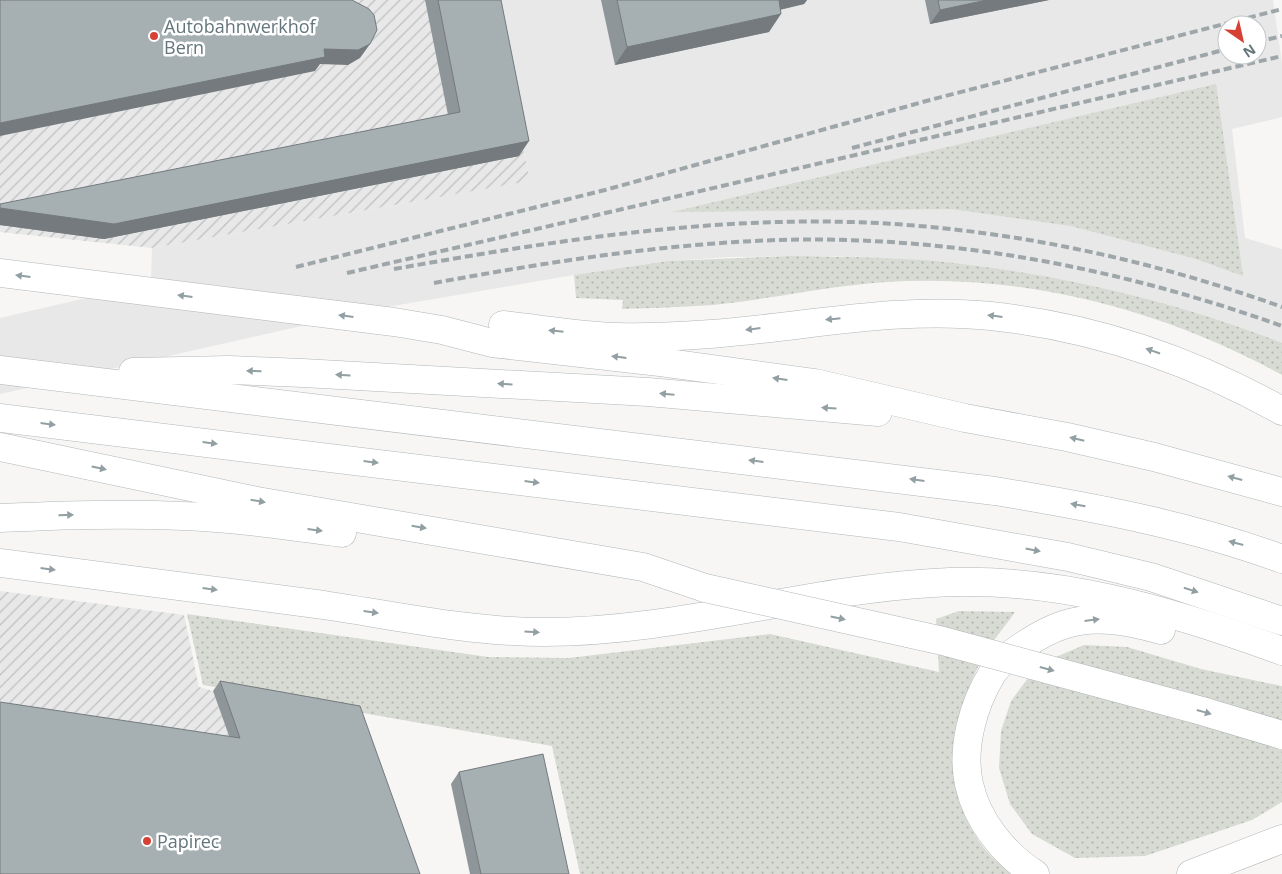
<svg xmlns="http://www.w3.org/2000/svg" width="1282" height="874" font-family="'Open Sans',sans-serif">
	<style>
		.built { fill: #e7e8e7; fill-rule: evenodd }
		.industrial { fill: url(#industrial-furrows) }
		.green { fill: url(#green-dots) }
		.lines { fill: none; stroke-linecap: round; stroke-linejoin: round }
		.highway-casing { stroke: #b1b6b8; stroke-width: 29 }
		.highway { stroke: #fff; stroke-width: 28 }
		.rail { stroke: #9ea6a9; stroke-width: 4; stroke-dasharray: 8 4; stroke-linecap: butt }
		.highway-bridge-casing { stroke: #b1b6b8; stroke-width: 29; stroke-linecap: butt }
		.highway-bridge { stroke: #fff; stroke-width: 28 }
		.wall { fill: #8f9699 }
		.shaded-wall { fill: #747a7d }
		.building { fill: #a6afb2; stroke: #747a7d }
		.oneway { fill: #929fa3 }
		.poi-dot { fill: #d54235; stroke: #fff; stroke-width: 2 }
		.labels { text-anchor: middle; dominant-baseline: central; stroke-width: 5; stroke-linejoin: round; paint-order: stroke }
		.poi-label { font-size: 18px; fill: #64767c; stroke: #fff; text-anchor: start }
	</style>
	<defs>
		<pattern id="industrial-furrows" width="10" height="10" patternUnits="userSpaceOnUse" patternTransform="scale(1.25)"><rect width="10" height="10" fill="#e7e8e7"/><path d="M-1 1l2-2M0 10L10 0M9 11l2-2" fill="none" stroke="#bfc1c0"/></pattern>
		<pattern id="green-dots" width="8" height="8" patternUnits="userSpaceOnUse" patternTransform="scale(1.25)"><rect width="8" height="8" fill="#d7dbd3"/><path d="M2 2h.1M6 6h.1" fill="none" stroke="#b2b6b0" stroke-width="1.8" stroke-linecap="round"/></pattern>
	</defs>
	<rect width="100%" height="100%" fill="#f7f6f4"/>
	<path class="built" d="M492,0H1273L1282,63V117L1232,129L1245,238L1282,249V343L1226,323L1131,296L1051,278L837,256L730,257L668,261L574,275L381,308L0,394V318L151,283L152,248L530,181ZM1227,25H1257V55H1227Z"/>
	<g class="industrial">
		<polygon points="0,0 492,0 530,181 152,248 0,232"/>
		<polygon points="0,591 184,615 199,687 213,691 278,874 0,874"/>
	</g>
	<g class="green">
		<polygon points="1216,84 1243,276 1196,259 1071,226 952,209 672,212"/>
		<path d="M791,256C851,257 911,257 970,265C1075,278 1183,304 1282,343V375C1162,309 1023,273 886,282C828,286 771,299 713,305C683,307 653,308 622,309L623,300L576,298L574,275L668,261Z"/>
		<path d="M959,611L1015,612C1005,627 991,642 982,659C949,721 939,801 992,857C998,863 1006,869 1013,874H580L552,746L203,685L187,614L488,657L569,658L770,634L939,672L936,619Z"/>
		<polygon points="1084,645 1127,647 1201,669 1282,686 1282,802 1252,820 1145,856 1075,858 1032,834 1010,804 999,768 1001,731 1011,701 1028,678 1051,659"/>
	</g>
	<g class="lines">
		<defs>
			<g id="highway">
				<polyline points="0,273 394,322 442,330 492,343 660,362 815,383 965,418 1067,437 1154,457 1282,492"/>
				<path d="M503,325C541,329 580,336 619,337C649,338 680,336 711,334C804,327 896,306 991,316C1095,327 1191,360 1282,411"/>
				<path d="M0,370L995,491C1092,507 1190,525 1282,559"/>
				<polyline points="133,372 229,370 303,373 648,392 878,412"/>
				<polyline points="0,418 899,527 1068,557 1151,577 1282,621"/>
				<polyline points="0,447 257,501 643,567 705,588"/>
				<path d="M0,518C61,515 122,513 183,516C236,518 290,526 342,533"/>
				<path d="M0,563C108,576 216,590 324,605C396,616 471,632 544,632C675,632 802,591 932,583C1053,575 1170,610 1282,651"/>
				<path d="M1035,874C1004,854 977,821 969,784C961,748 973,705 992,674C1004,655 1042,632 1063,625C1095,614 1129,621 1161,630"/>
				<polyline points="1191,874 1282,839"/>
			</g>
		</defs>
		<use href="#highway" class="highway-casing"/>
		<use href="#highway" class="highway"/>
		<g class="rail">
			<polyline points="1257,42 1282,36"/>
			<polyline points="852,148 1227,49"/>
			<polyline points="296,267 605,190 930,100 1282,9"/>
			<path d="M394,269C558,240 726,213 894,224C1027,233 1157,262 1282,307"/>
			<polyline points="347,273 1282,56"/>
			<path d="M434,283C548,262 662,244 777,240C950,235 1120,268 1282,326"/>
		</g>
		<defs>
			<polyline id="highway-bridge" points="705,588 943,641 1202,711 1282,735"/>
		</defs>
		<use href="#highway-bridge" class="highway-bridge-casing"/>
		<use href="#highway-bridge" class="highway-bridge"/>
	</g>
	<g class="wall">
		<polygon points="425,0 501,0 519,156 104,239 0,225 0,205 448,115"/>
		<polygon points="601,0 807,0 804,4 780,10 769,32 615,65"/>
		<polygon points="925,0 1049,0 930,24"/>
		<polygon points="220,681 420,874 229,736 213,691"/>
		<polygon points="459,772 569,874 470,874 451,784"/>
	</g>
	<g class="shaded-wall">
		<polygon points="774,0 807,0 804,4 765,13"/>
		<polygon points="987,0 1049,0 930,24 940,10"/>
		<polygon points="781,14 769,32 615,65 627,47"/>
		<polygon points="370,44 360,58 348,65 320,64 315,71 0,136 0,123 324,49"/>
		<polygon points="529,141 519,156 104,239 0,225 0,208"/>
	</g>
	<g class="building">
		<polygon points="0,0 352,0 369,9 374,15 377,30 370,44 358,50 324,49 325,57 0,123"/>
		<polygon points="438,0 501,0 529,141 114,224 0,208 0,204 460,112"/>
		<polygon points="617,0 779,0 781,14 627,47"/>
		<polygon points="938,0 987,0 940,10"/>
		<polygon points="220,681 360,706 420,874 0,874 0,702 240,738"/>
		<polygon points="543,754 569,874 481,874 459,772"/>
	</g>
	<defs><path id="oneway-solid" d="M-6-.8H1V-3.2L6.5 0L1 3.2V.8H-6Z" transform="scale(1.25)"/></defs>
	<g class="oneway">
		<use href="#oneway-solid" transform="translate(23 276) rotate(-173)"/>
		<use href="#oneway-solid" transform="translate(185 296) rotate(-173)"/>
		<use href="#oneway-solid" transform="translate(346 316) rotate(-173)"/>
		<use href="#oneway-solid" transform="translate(995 316) rotate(-173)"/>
		<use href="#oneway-solid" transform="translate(833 319) rotate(174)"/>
		<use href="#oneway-solid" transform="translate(753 329) rotate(173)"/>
		<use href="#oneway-solid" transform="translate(556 331) rotate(-174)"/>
		<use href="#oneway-solid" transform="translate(1153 351) rotate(-161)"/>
		<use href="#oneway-solid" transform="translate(619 357) rotate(-173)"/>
		<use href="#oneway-solid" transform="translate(254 371) rotate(-178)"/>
		<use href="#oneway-solid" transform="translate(343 375) rotate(-177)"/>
		<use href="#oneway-solid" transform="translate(780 379) rotate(-172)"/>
		<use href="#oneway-solid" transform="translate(505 384) rotate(-177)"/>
		<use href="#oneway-solid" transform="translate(667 394) rotate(-175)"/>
		<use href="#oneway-solid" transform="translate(829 408) rotate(-176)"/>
		<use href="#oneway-solid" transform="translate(48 424) rotate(7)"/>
		<use href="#oneway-solid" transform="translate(1077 439) rotate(-167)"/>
		<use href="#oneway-solid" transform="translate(210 443) rotate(7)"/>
		<use href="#oneway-solid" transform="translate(756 461) rotate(-173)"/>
		<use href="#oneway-solid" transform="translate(371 462) rotate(7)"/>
		<use href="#oneway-solid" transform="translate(99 468) rotate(12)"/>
		<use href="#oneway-solid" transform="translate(1235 478) rotate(-165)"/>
		<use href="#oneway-solid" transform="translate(917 480) rotate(-172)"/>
		<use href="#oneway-solid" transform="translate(532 482) rotate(7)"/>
		<use href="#oneway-solid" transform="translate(258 501) rotate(10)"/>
		<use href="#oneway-solid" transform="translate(1078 505) rotate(-170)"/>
		<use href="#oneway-solid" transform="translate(66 515) rotate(-2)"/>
		<use href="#oneway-solid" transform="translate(419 527) rotate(9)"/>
		<use href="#oneway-solid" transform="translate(315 530) rotate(7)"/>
		<use href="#oneway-solid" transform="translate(1236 543) rotate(-165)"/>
		<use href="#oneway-solid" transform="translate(1033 550) rotate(11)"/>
		<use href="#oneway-solid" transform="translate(48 569) rotate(7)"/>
		<use href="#oneway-solid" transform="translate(210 589) rotate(7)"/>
		<use href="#oneway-solid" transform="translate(1191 590) rotate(17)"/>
		<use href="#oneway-solid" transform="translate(371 612) rotate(8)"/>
		<use href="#oneway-solid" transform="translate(838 618) rotate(12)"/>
		<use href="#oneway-solid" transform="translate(1092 620) rotate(-7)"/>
		<use href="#oneway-solid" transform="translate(532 632) rotate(4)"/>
		<use href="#oneway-solid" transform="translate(1047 669) rotate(15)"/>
		<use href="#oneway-solid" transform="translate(1204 712) rotate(16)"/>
	</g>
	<g class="poi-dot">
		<circle cx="154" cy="36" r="5"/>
		<circle cx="147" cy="841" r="5"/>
	</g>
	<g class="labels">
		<g class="poi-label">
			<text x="164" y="26">Autobahnwerkhof<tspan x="164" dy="21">Bern</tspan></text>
			<text x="157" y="841">Papirec</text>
		</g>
	</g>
	<g transform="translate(1242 40) rotate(146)"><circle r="24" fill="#ffffff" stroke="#c1c8cb"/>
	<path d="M0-4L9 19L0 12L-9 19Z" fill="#d54235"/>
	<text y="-8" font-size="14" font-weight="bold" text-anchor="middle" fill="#64767c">N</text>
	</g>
</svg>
